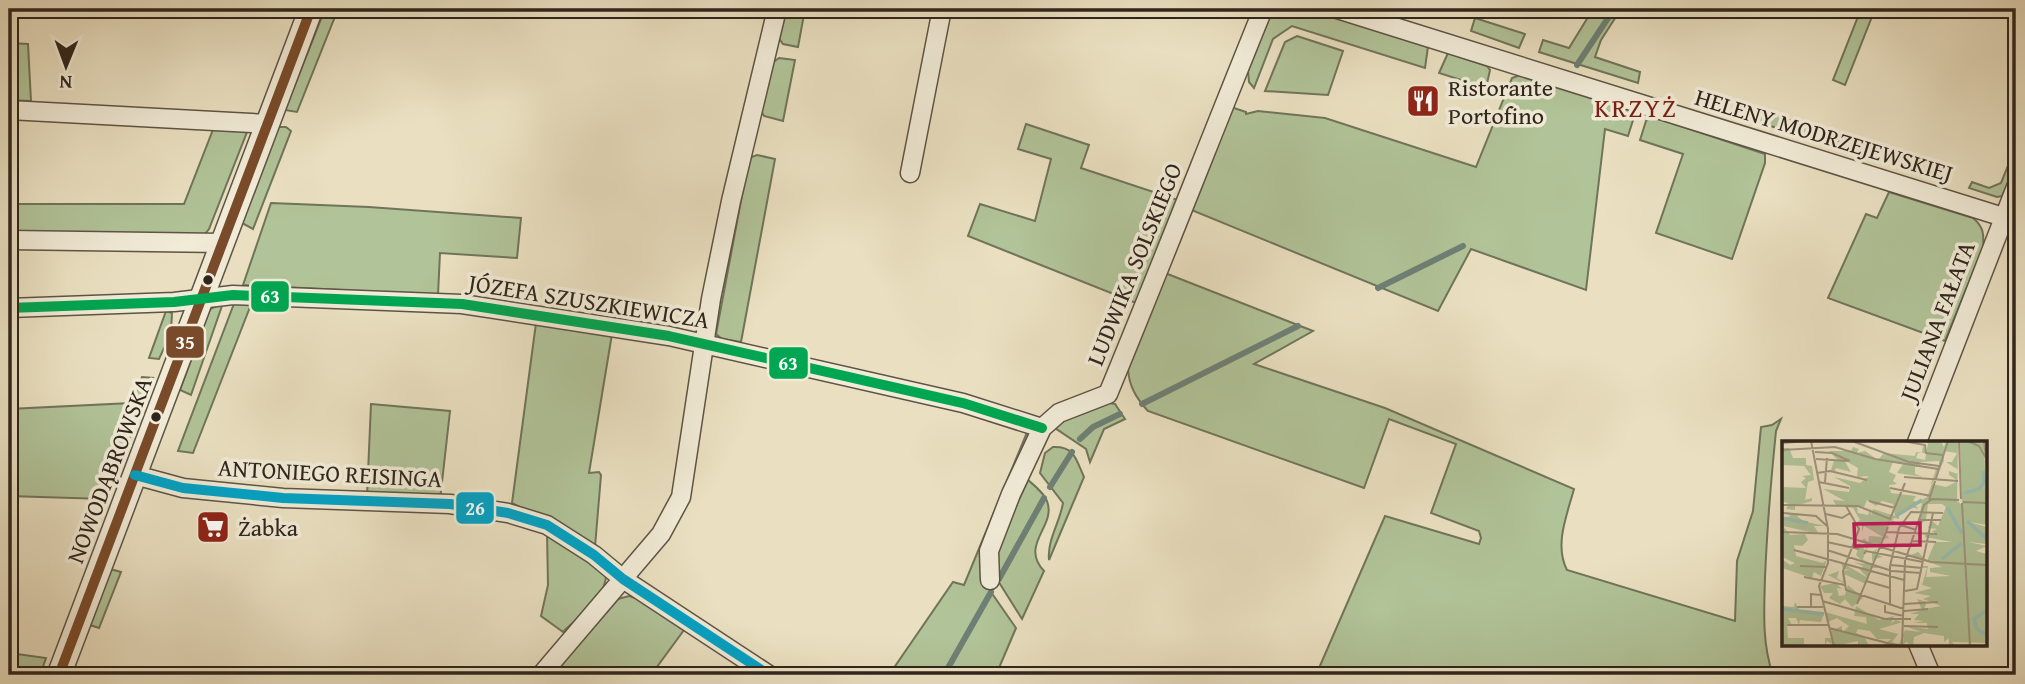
<svg xmlns="http://www.w3.org/2000/svg" width="2025" height="684" font-family="'Gentium Book Plus',serif">
	<style>
		.green { fill: #b1c398; stroke: #70745a; stroke-width: 2 }
		.lines { fill: none; stroke-linecap: round; stroke-linejoin: round }
		.stream { stroke: #6e8075; stroke-width: 6 }
		.minor-casing { stroke: #5e5445; stroke-width: 21 }
		.tertiary-casing { stroke: #5e5445; stroke-width: 26 }
		.minor { stroke: #f1ebd7; stroke-width: 18 }
		.tertiary { stroke: #f1ebd7; stroke-width: 23 }
		.bus-1-casing { stroke: #f1ebd7; stroke-width: 16 }
		.bus-2-casing { stroke: #f1ebd7; stroke-width: 16 }
		.bus-3-casing { stroke: #f1ebd7; stroke-width: 16 }
		.bus-1 { stroke: #7a4b2a; stroke-width: 10 }
		.bus-2 { stroke: #00a651; stroke-width: 10 }
		.bus-3 { stroke: #02a2c5; stroke-width: 10 }
		.bus-dot { fill: #2f251c; stroke: #f1ebd7; stroke-width: 2.5 }
		.labels { text-anchor: middle; dominant-baseline: central; stroke-width: 7; stroke-linejoin: round; paint-order: stroke }
		.poi-label { font-size: 24px; fill: #2f251c; stroke: #f1ebd7; text-anchor: start }
		.street-label { font-size: 24px; fill: #2f251c; stroke: #f1ebd7 }
		.neighbourhood-label { font-size: 26px; letter-spacing: 2px; fill: #7a1f14; stroke: #f1ebd7 }
		.inset-river { fill: none; stroke: #98bdb0; stroke-width: 3.5 }
		.inset-road { fill: none; stroke: #9f957f; stroke-width: 2 }
		.view { fill: #c2185b; fill-opacity: 0.15; stroke: #c2185b; stroke-width: 3.5 }
		.inset-edge { fill: none; stroke: #2f251c; stroke-width: 3.5 }
		.line-badge { stroke: #f1ebd7; stroke-width: 2.5 }
		.badge-label { font-size: 19px; text-anchor: middle; font-weight: bold; fill: #fff }
	</style>
	<rect width="100%" height="100%" fill="#eae0c1"/>
	<filter id="stains"><feTurbulence type="fractalNoise" baseFrequency=".00286" numOctaves="4"/><feColorMatrix values="0 0 0 0 .2 0 0 0 0 .09 0 0 0 0 .02 0 0 0 .5 -.17"/></filter>
	<radialGradient id="worn" r=".72"><stop offset=".6" stop-color="#630" stop-opacity="0"/><stop offset="1" stop-color="#630" stop-opacity=".3"/></radialGradient>
	<g class="green">
		<polygon points="325,9 338,9 297,112 285,110"/>
		<polygon points="785,9 805,9 798,47 783,44 778,37"/>
		<polygon points="1273,9 1307,9 1428,47 1425,68 1292,26 1273,39 1254,88 1249,82 1248,71"/>
		<polygon points="1593,9 1621,9 1601,40 1595,57 1640,72 1638,83 1539,52 1543,40 1569,48"/>
		<polygon points="1861,9 1875,9 1845,85 1833,80"/>
		<polygon points="1475,18 1525,34 1519,48 1471,31"/>
		<polygon points="1297,36 1343,51 1328,95 1265,91 1285,42"/>
		<polygon points="9,43 28,44 31,101 9,100"/>
		<polygon points="1448,53 1487,66 1490,70 1486,88 1439,73"/>
		<polygon points="779,58 795,60 783,121 764,116 760,109 772,63"/>
		<polygon points="1520,75 1631,110 1634,117 1628,136 1605,129 1586,290 1471,249 1438,311 1189,209 1231,107 1246,112 1246,114 1258,111 1325,118 1476,167 1512,78"/>
		<polygon points="1750,107 1814,128 1809,139 1747,118"/>
		<polygon points="1653,117 1765,154 1765,163 1732,259 1656,233 1683,154 1640,140 1646,121"/>
		<polygon points="1026,124 1089,145 1081,168 1181,201 1141,305 968,236 980,204 1035,221 1051,159 1018,149"/>
		<polygon points="214,127 247,129 247,132 209,229 205,234 80,237 9,236 9,204 184,204"/>
		<polygon points="278,127 286,127 291,131 253,229 242,223"/>
		<polygon points="1839,137 1909,160 1907,167 1837,144"/>
		<polygon points="2014,151 2016,167 2002,196 1997,197 1969,188 1972,182 1989,188 2001,183"/>
		<polygon points="757,155 775,159 741,342 722,339 716,334 749,158"/>
		<path d="M1889,192L1973,218C1984,227 1984,235 1983,248L1945,341L1828,298L1866,214L1877,218Z"/>
		<polygon points="271,203 369,207 521,218 517,258 440,253 438,295 243,285"/>
		<path d="M1165,273L1313,331L1254,364L1385,408L1574,489C1567,515 1554,545 1567,570L1735,621L1737,561L1753,511L1761,427L1772,425L1781,419L1776,431C1771,480 1767,529 1765,578C1764,611 1762,644 1773,675H1316L1385,516L1479,544L1481,538L1479,531L1431,513L1456,444L1389,419L1364,488L1148,411C1136,398 1129,386 1128,369Z"/>
		<polygon points="235,301 252,302 193,453 178,451"/>
		<polygon points="223,303 191,395 180,390 210,309"/>
		<polygon points="166,311 172,313 171,333 159,359 149,358"/>
		<polygon points="536,323 612,334 589,473 599,472 601,475 595,547 512,503"/>
		<polygon points="142,377 153,378 107,495 104,499 9,496 9,409 131,403"/>
		<polygon points="1104,402 1115,404 1125,419 1104,429 1090,462 1086,449 1052,426 1062,416"/>
		<polygon points="371,404 450,411 440,500 367,496"/>
		<polygon points="1028,430 1030,438 983,577 991,592 1016,628 996,675 889,675 953,582 964,585"/>
		<path d="M1053,447C1075,446 1076,460 1084,477L1049,560C1047,540 1060,522 1063,503L1040,473L1045,453Z"/>
		<path d="M1028,480C1035,486 1044,493 1047,501C1057,526 1019,544 1044,571L1022,619L995,576L994,553Z"/>
		<path d="M547,534L581,552L606,574C607,597 578,617 563,632L541,616L548,585Z"/>
		<polygon points="110,569 121,572 99,628 90,625"/>
		<polygon points="629,596 639,599 684,630 651,675 552,675 618,599"/>
		<polygon points="17,654 46,658 40,675 9,675"/>
	</g>
	<g class="lines">
		<g class="stream">
			<polyline points="1577,65 1614,9"/>
			<polyline points="1378,288 1463,246"/>
			<polyline points="1142,404 1298,326"/>
			<polyline points="1080,439 1093,427 1120,414"/>
			<polyline points="1050,487 1072,452"/>
			<polyline points="999,579 1044,498"/>
			<polyline points="944,675 991,592"/>
		</g>
		<defs>
			<g id="minor">
				<polyline points="1337,9 2016,221"/>
				<polyline points="9,110 268,124"/>
				<polyline points="910,173 942,9"/>
				<polyline points="9,240 222,243"/>
				<polyline points="9,308 174,302 233,295 462,304 669,336 963,403 1042,428"/>
				<polyline points="1917,442 2016,187"/>
				<polyline points="135,475 183,488 283,498 450,504 508,513 547,525 594,555 623,579 769,675"/>
				<path d="M990,580L989,551L1011,494L1042,428L1059,413L1108,394C1161,266 1211,137 1263,9"/>
				<polyline points="1918,644 1931,675"/>
				<polyline points="541,675 661,534 681,497 711,299 731,201 777,9"/>
			</g>
			<polyline id="tertiary" points="59,675 311,9"/>
		</defs>
		<use href="#minor" class="minor-casing"/>
		<use href="#tertiary" class="tertiary-casing"/>
		<use href="#minor" class="minor"/>
		<use href="#tertiary" class="tertiary"/>
		<defs>
			<polyline id="bus-1" points="59,675 311,9"/>
			<polyline id="bus-2" points="9,308 174,302 233,295 462,304 669,336 963,403 1042,428"/>
			<polyline id="bus-3" points="135,475 183,488 283,498 450,504 508,513 547,525 594,555 623,579 769,675"/>
		</defs>
		<use href="#bus-1" class="bus-1-casing"/>
		<use href="#bus-2" class="bus-2-casing"/>
		<use href="#bus-3" class="bus-3-casing"/>
		<use href="#bus-1" class="bus-1"/>
		<use href="#bus-2" class="bus-2"/>
		<use href="#bus-3" class="bus-3"/>
	</g>
	<defs>
		<symbol id="restaurant-square" viewBox="-11 -11 22 22"><rect x="-9" y="-9" width="18" height="18" rx="4" fill="#8f2418" stroke="#f1ebd7"/><path d="M-5-6h1v4h1v-4h1v4h1v-4h1v5L-1.5 .5V6h-2V.5L-5-1ZM5-6V6H3V1.5H1.5Q1.5-4 5-6Z" fill="#fff"/></symbol>
		<symbol id="supermarket-square" viewBox="-11 -11 22 22"><rect x="-9" y="-9" width="18" height="18" rx="4" fill="#8f2418" stroke="#f1ebd7"/><path d="M-6-5.5h2.5l.6 2H6L4.5 2H-2.5L-4.4-4H-6ZM-1.5 3.2a1.3 1.3 0 1 0 .1 0ZM3 3.2a1.3 1.3 0 1 0 .1 0Z" fill="#fff"/></symbol>
	</defs>
	<g fill-rule="evenodd">
		<use href="#restaurant-square" x="1404" y="82" width="38" height="38"/>
		<use href="#supermarket-square" x="194" y="508" width="38" height="38"/>
	</g>
	<g class="bus-dot">
		<circle cx="208" cy="280" r="6"/>
		<circle cx="156" cy="417" r="6"/>
	</g>
	<g class="labels">
		<g class="poi-label">
			<text x="1448" y="87">Ristorante<tspan x="1448" dy="28">Portofino</tspan></text>
			<text x="238" y="527">Żabka</text>
		</g>
		<g class="street-label">
			<text transform="translate(1824 135) rotate(17)">HELENY MODRZEJEWSKIEJ</text>
			<text transform="translate(1134 264) rotate(-68)">LUDWIKA SOLSKIEGO</text>
			<text transform="translate(589 301) rotate(9)">JÓZEFA SZUSZKIEWICZA</text>
			<text transform="translate(1937 321) rotate(-69)">JULIANA FAŁATA</text>
			<text transform="translate(109 470) rotate(-69)">NOWODĄBROWSKA</text>
			<text transform="translate(330 473) rotate(3)">ANTONIEGO REISINGA</text>
		</g>
		<g class="neighbourhood-label">
			<text x="1636" y="107">KRZYŻ</text>
		</g>
	</g>
	<g transform="translate(1782 441)">
		<rect width="205" height="205" fill="#eae0c1"/>
		<path d="M140,0H159L162,6L164,0H176L175,60L180,64L178,0L202,2L205,84L187,81L205,86V103L186,101L205,105L194,110L205,113V202L170,201L173,205H167V197L162,201V195L142,192L132,196L131,205L124,201L121,204L122,195L118,205H100L109,198H95L88,190L76,188L74,192L88,198L83,197L87,205H76V200L53,205L45,200L43,205V197H49L52,203L49,190L60,185V192L67,185L55,177L46,181L43,171L85,183L84,176L72,175L74,165L97,179L112,175L109,183L113,179L121,181L97,188L116,193L110,201L117,203L123,189L139,191L123,185L146,188L145,182H131L142,180L132,179L137,173H128L140,169L135,158L145,161L142,168L159,165L141,158L149,155L132,152L150,147L140,144L145,127H140V130L136,145L139,125H146L144,136L169,135L148,131V127L160,126L129,114L136,111L145,120L153,101H170L143,96L144,91L155,94L150,90L155,88L146,87L149,79L156,85L164,66L160,63H146L144,79L135,86L140,62L131,63L137,68L129,66L117,73V78L112,77L102,92L107,97L100,98V107L88,103L83,111L81,119L84,120L85,122H90V112L95,108L93,114L95,113L101,116L92,118L89,123L98,127H88L91,132L86,131L88,133L84,143L62,133L63,141L61,142L46,134L57,130L55,137L61,141L60,130L68,129L61,128L59,121L86,137L78,129L81,125L71,121L83,123L74,114L78,102L83,109L86,104L79,101L82,97L86,101L87,95L101,96L82,85L80,91V81L71,84L78,79L71,67L54,64L51,59L63,60L41,48L67,51L68,45L52,36L78,42L87,35L75,36L76,27L62,19L69,31L54,27L52,32L49,29L52,20H57L47,10H69L71,6L77,8L75,12L83,10L96,19L102,12L133,15L134,11L140,12L141,4L144,12H136L134,17L143,19L146,2ZM162,10L175,12L170,21H164L175,28L176,33L167,30V34L176,40L164,46L150,43L145,56L136,61L131,60L134,55L109,52L107,44L115,43L111,40L114,34L107,31L111,21L121,23L115,32L141,36L133,33V26H139L137,21L157,20V25L154,28L149,43H150L162,20ZM85,59L94,65L100,60L111,63L113,75L91,68L89,74L88,67L86,74L76,72L75,65L82,66ZM0,7H7L11,17H24V24L30,25L32,39L26,41L23,59L30,57V60L13,65V69L4,68L7,63L0,60V46L24,47L19,41L24,37L20,35L29,34L22,25L0,24ZM0,71L20,73L15,75L21,80L43,85H32L37,93L1,85L8,94L23,93L26,99L20,105L12,104L14,115L41,122L45,119L39,135L32,131L30,137L0,127V118L8,124L13,122L0,116V77L9,75ZM54,142L60,148L55,147L57,155L63,154L66,144L81,157L70,166L63,158L58,163L47,157L51,152H42L38,145ZM13,161L18,170L42,172L39,181L18,179L17,184L14,177H6L10,184L5,185L6,197H22V204L29,205L0,204V165L12,166Z" fill="#b1c398" fill-rule="evenodd"/>
		<path class="inset-river" d="M182,52L197,48L202,41L201,30M165,66L180,93M114,75L140,59M0,77L26,82M185,80L205,98M160,118L180,102M0,168L42,173M205,169L192,178L195,188L205,194"/>
		<path class="inset-road" d="M29,0L46,88V122L37,145L52,205M70,0L127,21L157,25M121,0L143,4L144,12L161,14M177,0L179,58M186,0L197,5L204,17M202,0L205,25M0,2L27,0M0,9L53,6L93,18L156,28M33,11L50,12L68,20M34,18L66,20M35,32L48,30L85,39M122,36L176,40M37,41L67,47M43,41L45,17M108,47L149,55M147,59L166,0M87,60L113,67M181,61L205,62M180,62L188,205M0,64L76,65L108,78L123,42M64,65L77,88L61,130L64,149L122,168M1,72L34,75L45,85M44,73L60,77L68,72M137,79H159M110,81L134,89M0,91L55,93L149,121L205,124M104,91L155,93M130,100L154,101M45,101L77,108M12,109L122,139M45,109L110,130L139,132M82,113L84,110L141,121M109,124L140,127M18,125L44,126M22,136L63,144M84,140L108,147M123,150L135,148L151,72M40,160L103,178H129M75,163L106,86M122,163L156,161M103,164V171L122,175M108,164V125L117,87L129,71L161,72M29,165V153L39,154M15,166H41M122,170L146,168M5,184H46M122,185L156,186M47,187L117,205M120,205L123,120L142,64L150,58L177,59"/>
		<path class="view" d="M138,82V104L73,105L72,83Z"/>
		<rect width="205" height="205" class="inset-edge"/>
	</g>
	<g class="line-badge">
		<rect x="250" y="280" width="40" height="33" rx="7" fill="#00a651"/>
		<rect x="165" y="325" width="40" height="34" rx="7" fill="#7a4b2a"/>
		<rect x="768" y="346" width="41" height="34" rx="7" fill="#00a651"/>
		<rect x="455" y="491" width="40" height="34" rx="7" fill="#02a2c5"/>
	</g>
	<g class="badge-label">
		<text x="270" y="303">63</text>
		<text x="185" y="349">35</text>
		<text x="788" y="370">63</text>
		<text x="475" y="515">26</text>
	</g>
	<rect width="2025" height="684" fill="none" stroke="#eae0c1" stroke-width="35"/>
	<rect x="10" y="10" width="2004" height="663" fill="none" stroke="#2f251c" stroke-width="3.5"/>
	<rect x="18" y="18" width="1990" height="649" fill="none" stroke="#2f251c" stroke-width="2"/>
	<g transform="translate(66 66) rotate(181)" stroke="#f1ebd7" stroke-width="5" paint-order="stroke">
	<path d="M0-5L12 26L0 18L-12 26Z" fill="#2f251c"/>
	<text y="-10" font-size="19" font-weight="bold" text-anchor="middle" fill="#2f251c">N</text>
	</g>
	<rect width="100%" height="100%" filter="url(#stains)"/>
	<rect width="100%" height="100%" fill="url(#worn)"/>
</svg>
